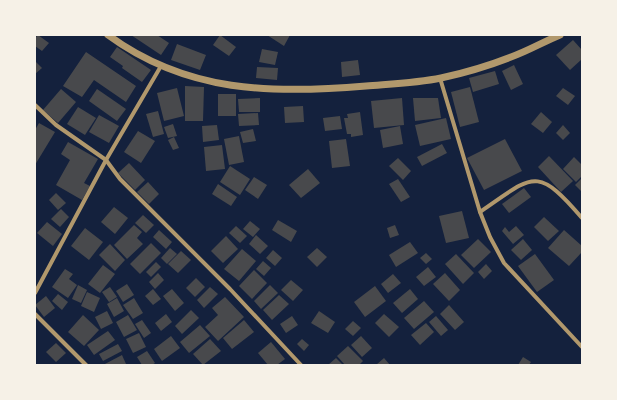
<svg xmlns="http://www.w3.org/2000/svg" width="617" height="400" font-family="'Space Grotesk',sans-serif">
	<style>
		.building { fill: #48494c }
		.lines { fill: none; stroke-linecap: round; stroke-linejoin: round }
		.minor { stroke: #b1986c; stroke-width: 4 }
		.tertiary { stroke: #b1986c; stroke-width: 7 }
	</style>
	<rect width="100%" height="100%" fill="#14213d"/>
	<g class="building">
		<polygon points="38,35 49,43 42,51 35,46 35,38"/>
		<polygon points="131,35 157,35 169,43 161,55"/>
		<polygon points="220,35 236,47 229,56 213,45"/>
		<polygon points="267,35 290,35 284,46"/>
		<polygon points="573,40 582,50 582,59 570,70 556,55"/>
		<polygon points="177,44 206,55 200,70 171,60"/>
		<polygon points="117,47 151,70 142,82 122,68 123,66 110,57"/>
		<polygon points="262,49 278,52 275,65 259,62"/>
		<polygon points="86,52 136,86 126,102 94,80 82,97 63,86"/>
		<polygon points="358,60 360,75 342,77 341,62"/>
		<polygon points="35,61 42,68 35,74"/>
		<polygon points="514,65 523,84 511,90 502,71"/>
		<polygon points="257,67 278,68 277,80 256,78"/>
		<polygon points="495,71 499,84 473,92 469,78"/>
		<polygon points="185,86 204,87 203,121 185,121"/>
		<polygon points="470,87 479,122 460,127 451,92"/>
		<polygon points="177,88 184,116 164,121 157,93"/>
		<polygon points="563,88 575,96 568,105 556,96"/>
		<polygon points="61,89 76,102 58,123 43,110"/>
		<polygon points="97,89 126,109 117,121 89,101"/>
		<rect x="218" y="94" width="18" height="22"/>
		<polygon points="260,98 260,112 239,112 238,99"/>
		<polygon points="402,98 404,125 374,128 371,101"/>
		<polygon points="413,98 438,98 441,118 415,121"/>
		<polygon points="303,106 304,122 285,123 284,107"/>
		<polygon points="78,107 96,118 85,135 67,124"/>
		<polygon points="158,111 164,134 153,137 146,114"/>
		<polygon points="360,112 363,135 351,137 351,134 347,134 344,118 348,118 347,114"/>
		<polygon points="541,112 552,122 543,133 531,124"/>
		<polygon points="258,113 259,125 239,126 238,114"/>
		<polygon points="99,115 119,126 109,143 89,132"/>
		<polygon points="340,116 342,129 325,131 323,118"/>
		<polygon points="446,118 451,139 420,146 415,125"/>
		<polygon points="39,123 55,132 35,165 35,130"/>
		<polygon points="173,124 177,136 168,138 164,127"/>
		<polygon points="217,125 219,140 203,142 202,126"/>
		<polygon points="563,125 570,133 563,140 556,133"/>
		<polygon points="400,126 403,144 383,148 380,130"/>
		<polygon points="253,129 256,141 243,143 240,132"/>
		<polygon points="138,131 155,141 141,163 124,152"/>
		<polygon points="239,136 244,162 229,165 224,139"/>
		<polygon points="174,137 179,148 173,150 168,140"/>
		<polygon points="346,139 350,166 332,168 329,141"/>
		<polygon points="505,139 522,171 484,190 467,158"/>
		<polygon points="68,142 98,159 84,183 90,186 82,200 56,185 70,160 61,154"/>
		<polygon points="442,144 447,153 422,166 417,157"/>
		<polygon points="222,145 225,169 206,171 204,147"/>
		<polygon points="549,156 573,181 561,192 538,167"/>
		<polygon points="574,157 582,165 582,176 576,182 563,169"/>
		<polygon points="398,158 411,171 403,180 389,166"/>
		<polygon points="129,163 145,180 135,190 118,173"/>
		<polygon points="230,166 250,179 240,195 220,182"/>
		<polygon points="308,169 320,183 301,198 289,185"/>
		<polygon points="254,177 267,185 258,199 245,190"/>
		<polygon points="582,178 582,192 575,185"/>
		<polygon points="398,179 410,197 401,202 389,184"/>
		<polygon points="148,182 159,194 149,204 137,192"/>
		<polygon points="218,184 237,197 231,206 212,194"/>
		<polygon points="524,188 531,197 509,213 502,204"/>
		<polygon points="56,193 66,203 58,210 49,200"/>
		<polygon points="114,207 128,218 115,234 101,222"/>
		<polygon points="61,209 69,217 60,227 51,219"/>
		<polygon points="462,211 469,238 446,243 439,216"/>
		<polygon points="143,215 154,225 146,233 135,223"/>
		<polygon points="544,217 559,231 548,241 534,227"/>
		<polygon points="278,220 297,231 291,242 272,230"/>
		<polygon points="250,221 260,229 253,237 243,229"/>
		<polygon points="47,222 62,234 53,246 37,233"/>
		<polygon points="134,225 142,232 137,238 143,244 127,259 114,245"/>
		<polygon points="395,225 399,235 390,238 387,228"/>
		<polygon points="236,226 247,236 240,243 229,233"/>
		<polygon points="516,226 524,235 513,244 502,231 505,227 509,232"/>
		<polygon points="85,228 103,242 89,260 71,246"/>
		<polygon points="159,230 172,242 166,249 153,237"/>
		<polygon points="564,230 582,246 582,252 569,266 548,248"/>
		<polygon points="256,235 268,246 260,254 249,244"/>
		<polygon points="226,236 238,249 223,263 211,251"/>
		<polygon points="478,239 491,252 474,268 461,255"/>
		<polygon points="523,239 532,250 521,260 511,250"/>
		<polygon points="410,242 418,253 396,267 389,255"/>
		<polygon points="151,243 161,253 140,274 130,264"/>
		<polygon points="110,244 125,260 115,271 99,255"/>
		<polygon points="170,248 177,254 167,264 161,258"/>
		<polygon points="317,248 327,257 317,267 307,257"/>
		<polygon points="242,249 256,261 239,281 224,269"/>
		<polygon points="273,250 282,258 275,266 266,258"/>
		<polygon points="181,251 191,260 178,273 168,264"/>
		<polygon points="426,253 432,259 426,264 420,258"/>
		<polygon points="456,254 474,273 463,284 445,264"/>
		<polygon points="535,254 554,280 537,292 518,266"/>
		<polygon points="263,261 271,268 264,276 256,269"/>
		<polygon points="156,262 161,267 151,277 146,272"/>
		<polygon points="486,264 492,271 484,279 478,272"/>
		<polygon points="103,265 115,274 100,293 88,284"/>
		<polygon points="428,267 436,277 424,286 416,277"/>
		<polygon points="65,269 73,274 69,279 77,285 68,298 52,287"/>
		<polygon points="254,270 267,283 252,299 239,286"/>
		<polygon points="158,273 164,280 155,289 149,282"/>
		<polygon points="445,273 460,290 449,301 433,284"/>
		<polygon points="393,274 401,283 388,293 381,284"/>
		<polygon points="196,278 205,287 195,297 186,288"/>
		<polygon points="291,280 303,290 293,301 281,290"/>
		<polygon points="127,284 134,295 123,302 116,291"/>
		<polygon points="78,285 87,290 81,303 72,299"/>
		<polygon points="270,285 278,293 261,309 254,301"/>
		<polygon points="375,286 386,301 365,317 354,302"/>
		<polygon points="110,287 117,297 109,302 102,292"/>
		<polygon points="210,287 218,294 204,308 197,300"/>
		<polygon points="153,289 161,299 153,305 145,296"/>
		<polygon points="172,289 184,303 175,311 163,296"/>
		<polygon points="410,289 418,299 402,313 393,303"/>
		<polygon points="87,292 100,298 94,312 81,306"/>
		<polygon points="58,294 68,302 62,310 52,301"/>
		<polygon points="279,295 289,304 272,320 263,310"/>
		<polygon points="46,296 55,308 44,317 35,305"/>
		<polygon points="225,297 244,317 218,341 205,327 218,315 212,308"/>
		<polygon points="117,298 124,311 114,317 107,304"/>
		<polygon points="134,298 143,313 133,319 123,305"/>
		<polygon points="424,301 434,312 414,329 404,318"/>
		<polygon points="449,305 464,322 455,330 440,314"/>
		<polygon points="191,310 199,318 182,334 175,326"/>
		<polygon points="107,311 113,323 101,329 95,317"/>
		<polygon points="319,311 335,322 328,333 311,323"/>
		<polygon points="166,314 172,322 161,331 155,323"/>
		<polygon points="384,314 399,327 389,337 375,323"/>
		<polygon points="83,315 99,330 84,346 68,332"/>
		<polygon points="128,315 137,330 124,337 116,322"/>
		<polygon points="292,316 298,325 286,333 280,324"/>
		<polygon points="436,316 448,330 441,336 429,322"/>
		<polygon points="142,320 151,333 144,338 135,324"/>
		<polygon points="244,320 254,332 232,349 223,338"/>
		<polygon points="353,321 361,328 353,336 345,329"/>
		<polygon points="426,323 434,332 420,345 411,335"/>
		<polygon points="200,325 210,336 189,353 180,342"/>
		<polygon points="108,331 115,340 94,355 87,345"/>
		<polygon points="139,333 146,347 133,353 126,339"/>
		<polygon points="171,336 180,348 162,361 154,349"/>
		<polygon points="361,336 372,348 362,357 351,345"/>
		<polygon points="210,339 221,351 203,365 193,354"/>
		<polygon points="302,339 309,345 304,351 297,344"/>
		<polygon points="271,342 285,359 277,365 268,365 258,353"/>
		<polygon points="56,343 66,353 56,362 46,352"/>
		<polygon points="118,344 122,351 103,361 99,354"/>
		<polygon points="348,346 363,361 359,365 345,365 337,356"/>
		<polygon points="147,351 155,363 152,365 142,365 137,357"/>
		<polygon points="122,355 126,364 103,365"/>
		<polygon points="523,357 531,362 529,365 518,365"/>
		<polygon points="336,358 343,365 328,365"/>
		<polygon points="384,358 390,365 376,365"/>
	</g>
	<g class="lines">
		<g class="minor">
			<polyline points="440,78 480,212 490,237 504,263 582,347"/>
			<polyline points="35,105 56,125 106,160 120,179 230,289 301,365"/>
			<path d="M480,212C533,176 536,164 582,218"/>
			<polyline points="35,293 106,160 161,66"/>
			<polyline points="35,314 86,365"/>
		</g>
		<path class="tertiary" d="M108,35C187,93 272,94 366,86C390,84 417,83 441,78C464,73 488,66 511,57C528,51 543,42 560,35"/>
	</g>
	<rect width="617" height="400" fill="none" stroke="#f6f1e7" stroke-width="72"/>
</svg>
